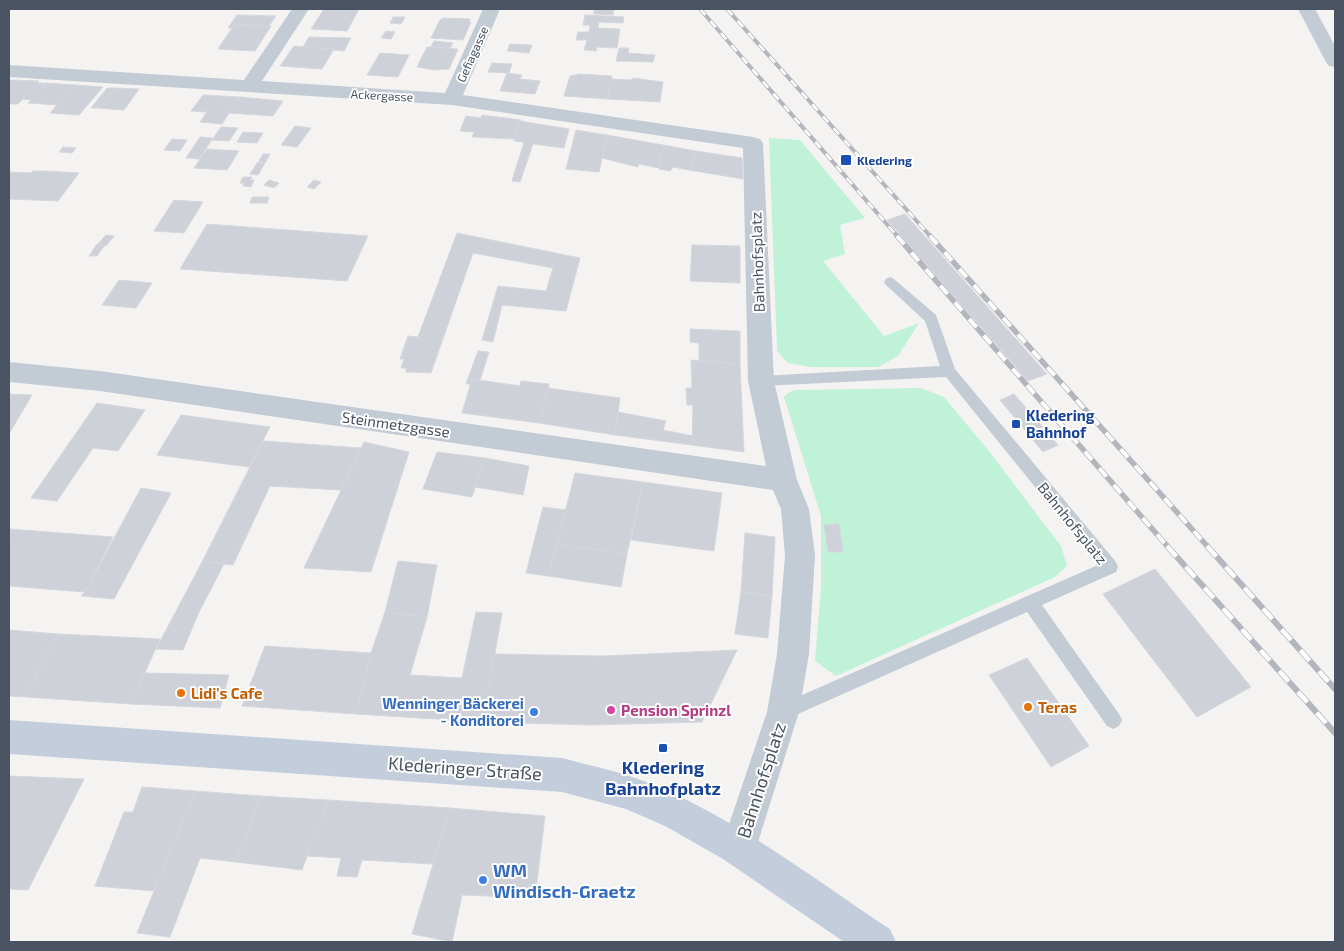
<svg xmlns="http://www.w3.org/2000/svg" width="1344" height="951" font-family="'Exo 2',sans-serif">
	<style>
		.green { fill: #c0f2d9 }
		.building { fill: #ced1d8; stroke: #d6d7de }
		.lines { fill: none; stroke-linecap: round; stroke-linejoin: round }
		.service { fill: #c3cbd4; fill-rule: evenodd }
		.minor { fill: #c3cbd4; fill-rule: evenodd }
		.secondary { fill: #c4cddb; fill-rule: evenodd }
		.rail-far2-casing { stroke: #b4b6bd; stroke-width: 4 }
		.rail-far1-casing { stroke: #b4b6bd; stroke-width: 5.5 }
		.rail-casing { stroke: #b4b6bd; stroke-width: 6 }
		.rail-far2 { stroke: #fff; stroke-width: 2.5; stroke-dasharray: 8; stroke-linecap: butt }
		.rail-far1 { stroke: #fff; stroke-width: 4; stroke-dasharray: 11; stroke-linecap: butt }
		.rail { stroke: #fff; stroke-width: 4.5; stroke-dasharray: 14; stroke-linecap: butt }
		.transit-dot { fill: #1a4fb4; stroke: #fff; stroke-width: 2 }
		.food-dot { fill: #e8710a; stroke: #fff; stroke-width: 2 }
		.hotel-dot { fill: #d1479c; stroke: #fff; stroke-width: 2 }
		.shop-dot { fill: #3f7fe0; stroke: #fff; stroke-width: 2 }
		.labels { text-anchor: middle; dominant-baseline: central; stroke-width: 4; stroke-linejoin: round; paint-order: stroke }
		.far-street-label { font-size: 12px; fill: #495361; stroke: #fff }
		.far-transit-label { font-size: 12px; font-weight: bold; fill: #164399; stroke: #fff; text-anchor: start }
		.street-label { font-size: 15px; fill: #495361; stroke: #fff }
		.transit-label { font-size: 15px; font-weight: bold; fill: #164399; stroke: #fff; text-anchor: start }
		.food-label { font-size: 15px; font-weight: bold; fill: #c56008; stroke: #fff; text-anchor: start }
		.shop-label { font-size: 15px; font-weight: bold; fill: #366cbe; stroke: #fff; text-anchor: end }
		.hotel-label { font-size: 15px; font-weight: bold; fill: #b23c85; stroke: #fff; text-anchor: start }
		.near-transit-label { font-size: 18px; font-weight: bold; fill: #164399; stroke: #fff }
		.near-street-label { font-size: 18px; fill: #495361; stroke: #fff }
		.near-shop-label { font-size: 18px; font-weight: bold; fill: #366cbe; stroke: #fff; text-anchor: start }
	</style>
	<rect width="100%" height="100%" fill="#f5f3f2"/>
	<g class="green">
		<polygon points="769,138 800,140 865,218 840,225 845,254 823,261 884,336 919,323 898,356 878,367 811,367 788,363 777,351"/>
		<polygon points="921,388 944,397 989,451 1061,546 1067,566 1055,577 836,676 815,661 821,586 821,516 784,397 788,393 795,390"/>
	</g>
	<g class="building">
		<polygon points="324,9 359,9 347,31 311,29"/>
		<polygon points="595,9 614,9 613,15 593,14"/>
		<polygon points="237,15 276,16 269,26 234,25 232,28 228,28"/>
		<polygon points="585,15 624,17 623,23 599,22 598,28 620,29 617,48 597,47 596,51 584,50 587,40 576,40 578,32 589,32 590,25 583,25"/>
		<polygon points="393,17 405,17 401,24 390,23"/>
		<polygon points="443,18 470,19 469,22 471,22 463,40 431,38 440,20"/>
		<polygon points="234,25 269,26 271,26 255,51 218,49"/>
		<polygon points="386,31 395,32 391,39 381,38"/>
		<polygon points="309,37 351,38 344,51 303,47"/>
		<polygon points="434,41 453,43 450,48 431,47"/>
		<polygon points="510,44 532,45 529,53 507,51"/>
		<polygon points="294,46 303,47 334,49 322,69 280,66"/>
		<polygon points="427,47 431,47 458,49 449,69 435,70 417,67"/>
		<polygon points="619,48 629,48 628,53 655,55 653,62 616,61"/>
		<polygon points="380,53 409,55 398,77 367,75"/>
		<polygon points="492,63 512,64 509,73 488,72"/>
		<polygon points="507,73 522,75 520,79 540,81 535,94 500,91"/>
		<polygon points="580,74 612,76 608,99 564,96 570,76"/>
		<polygon points="633,78 663,82 660,102 608,99 611,79 632,80"/>
		<polygon points="9,80 39,81 18,104 9,104"/>
		<polygon points="37,83 45,83 31,100 22,99"/>
		<polygon points="46,83 75,85 57,105 28,103"/>
		<polygon points="75,85 103,87 79,115 50,113"/>
		<polygon points="107,88 115,88 98,108 91,108"/>
		<polygon points="115,88 139,89 124,110 98,108"/>
		<polygon points="203,95 240,97 222,124 200,122 207,112 191,111"/>
		<polygon points="240,97 283,101 273,116 229,113"/>
		<polygon points="482,115 521,120 514,139 472,137 474,132 460,131 466,116 481,118"/>
		<polygon points="520,121 569,129 564,148 533,144 520,182 512,181 524,142 514,141"/>
		<polygon points="295,126 311,128 297,147 281,145"/>
		<polygon points="221,127 238,128 229,141 212,140"/>
		<polygon points="576,130 607,135 599,172 566,169"/>
		<polygon points="243,132 263,133 257,143 237,142"/>
		<polygon points="607,135 663,145 659,168 639,164 638,167 602,158"/>
		<polygon points="200,137 213,138 199,159 186,158"/>
		<polygon points="172,139 187,140 180,151 164,150"/>
		<polygon points="663,145 696,151 689,170 673,167 670,171 659,169"/>
		<polygon points="63,147 76,148 72,153 59,152"/>
		<polygon points="207,149 239,151 227,170 194,168"/>
		<polygon points="696,151 742,158 743,179 689,170"/>
		<polygon points="263,154 270,154 265,163 258,163"/>
		<polygon points="257,163 265,163 258,175 250,174"/>
		<polygon points="33,171 48,171 79,173 58,201 9,199 10,172 31,173"/>
		<polygon points="243,177 252,177 250,180 254,180 251,187 243,186 244,183 240,183"/>
		<polygon points="269,180 279,183 274,188 264,185"/>
		<polygon points="314,180 321,182 314,189 307,187"/>
		<polygon points="252,197 269,197 267,203 250,203"/>
		<polygon points="174,200 203,202 184,233 154,231"/>
		<polygon points="905,214 1047,374 1028,381 887,220"/>
		<polygon points="207,224 368,236 347,281 180,269"/>
		<polygon points="457,233 580,258 566,311 502,305 493,342 482,340 498,286 546,291 553,268 473,253 431,373 406,372 406,368 401,368 404,359 400,359 408,336 418,337"/>
		<polygon points="106,235 114,236 106,246 98,244"/>
		<polygon points="97,244 105,245 97,256 89,256"/>
		<polygon points="692,245 740,246 740,283 690,281"/>
		<polygon points="119,280 152,283 136,308 102,305"/>
		<polygon points="690,329 740,331 740,364 699,361 699,343 690,342"/>
		<polygon points="478,351 489,352 480,380 472,379 471,384 466,384"/>
		<polygon points="691,360 740,364 744,452 692,445 693,405 687,405 686,388 692,388"/>
		<polygon points="472,379 520,386 521,381 549,384 539,423 462,413"/>
		<polygon points="548,388 620,398 615,435 539,423"/>
		<polygon points="9,394 32,395 9,434"/>
		<polygon points="1014,394 1058,445 1043,452 1000,400"/>
		<polygon points="97,403 145,410 118,451 93,448 57,501 31,498"/>
		<polygon points="618,412 666,421 663,430 693,436 692,445 615,435"/>
		<polygon points="181,415 270,427 249,467 157,455"/>
		<polygon points="263,441 361,448 341,490 270,486 233,565 202,562"/>
		<polygon points="364,442 409,452 371,572 304,568"/>
		<polygon points="437,452 485,458 472,497 423,489"/>
		<polygon points="485,458 529,466 523,495 475,487"/>
		<polygon points="575,473 643,482 627,554 557,544"/>
		<polygon points="643,482 722,493 714,551 631,540"/>
		<polygon points="141,488 171,493 114,599 81,596 85,592"/>
		<polygon points="543,507 566,510 548,576 526,573"/>
		<polygon points="839,524 843,552 828,552 824,525"/>
		<polygon points="10,529 113,537 85,592 9,586"/>
		<polygon points="745,533 775,537 772,596 741,592"/>
		<polygon points="557,544 627,554 621,587 548,576"/>
		<polygon points="398,561 437,565 427,617 385,612"/>
		<polygon points="202,562 224,564 199,612 183,650 156,649"/>
		<polygon points="1155,569 1251,687 1197,717 1103,594"/>
		<polygon points="741,592 772,596 768,638 735,634"/>
		<polygon points="385,612 427,617 410,675 462,678 476,612 502,613 483,722 356,714 371,653"/>
		<polygon points="9,630 58,634 25,697 9,696"/>
		<polygon points="58,634 160,639 131,704 25,697"/>
		<polygon points="265,646 371,653 356,714 242,706"/>
		<polygon points="737,650 702,722 591,725 483,722 494,654 602,656"/>
		<polygon points="1027,658 1089,746 1051,767 989,675"/>
		<polygon points="145,673 229,675 220,708 131,704"/>
		<polygon points="9,776 84,779 28,890 9,889"/>
		<polygon points="142,787 195,791 154,891 95,886 124,812 133,812"/>
		<polygon points="195,791 261,796 236,862 200,858 170,937 137,933"/>
		<polygon points="261,796 328,800 302,870 236,862"/>
		<polygon points="328,800 450,808 433,864 362,860 357,877 337,876 341,858 307,856"/>
		<polygon points="450,808 545,816 535,898 462,895 452,942 412,934"/>
	</g>
	<g class="lines">
		<polygon class="service" points="890,277 894,279 936,315 955,369 1116,562 1118,567 1116,572 1042,605 1119,714 1122,720 1119,726 1113,729 1107,726 1027,612 789,718 783,721 777,718 774,712 777,706 1098,565 946,377 761,386 756,385 754,381 756,377 761,376 940,366 925,321 886,285 884,282 886,279"/>
		<g class="minor">
			<polygon points="292,9 309,9 262,81 445,93 483,9 500,9 463,95 753,137 760,139 763,143 774,381 797,480 809,509 815,555 809,654 799,712 752,861 739,866 726,861 721,848 767,712 777,654 785,555 781,509 773,490 100,391 9,382 9,362 100,371 766,466 748,381 743,148 452,105 9,77 9,65 244,80"/>
			<polygon points="1298,9 1315,9 1335,46 1335,67 1329,66 1326,62"/>
		</g>
		<path class="secondary" d="M9,720L562,758C590,766 619,771 646,782C735,817 811,877 890,929L896,942H844L723,859L665,826L626,809L562,792L9,754Z"/>
		<defs>
			<g id="rail-far2">
				<polyline points="700,9 898,237"/>
				<polyline points="727,9 931,237"/>
			</g>
			<g id="rail-far1">
				<polyline points="897,236 1168,547"/>
				<polyline points="930,236 1208,547"/>
			</g>
			<g id="rail">
				<polyline points="1167,546 1335,733"/>
				<polyline points="1207,546 1335,689"/>
			</g>
		</defs>
		<use href="#rail-far2" class="rail-far2-casing"/>
		<use href="#rail-far1" class="rail-far1-casing"/>
		<use href="#rail" class="rail-casing"/>
		<use href="#rail-far2" class="rail-far2"/>
		<use href="#rail-far1" class="rail-far1"/>
		<use href="#rail" class="rail"/>
	</g>
	<g class="transit-dot">
		<rect x="840" y="154" width="12" height="12" rx="2.5"/>
		<rect x="1011" y="419" width="10" height="10" rx="2.5"/>
		<rect x="658" y="743" width="10" height="10" rx="2.5"/>
	</g>
	<g class="food-dot">
		<circle cx="181" cy="693" r="5"/>
		<circle cx="1028" cy="707" r="5"/>
	</g>
	<circle class="hotel-dot" cx="611" cy="710" r="5"/>
	<g class="shop-dot">
		<circle cx="534" cy="712" r="5"/>
		<circle cx="483" cy="880" r="5"/>
	</g>
	<g class="labels">
		<g class="far-street-label">
			<text transform="translate(472 54) rotate(-66)">Gefiagasse</text>
			<text transform="translate(382 95) rotate(3)">Ackergasse</text>
		</g>
		<g class="far-transit-label">
			<text x="857" y="160">Kledering</text>
		</g>
		<g class="street-label">
			<text transform="translate(757 262) rotate(-92)">Bahnhofsplatz</text>
			<text transform="translate(396 424) rotate(8)">Steinmetzgasse</text>
			<text transform="translate(1073 523) rotate(51)">Bahnhofsplatz</text>
		</g>
		<g class="transit-label">
			<text x="1026" y="415">Kledering<tspan x="1026" dy="17">Bahnhof</tspan></text>
		</g>
		<g class="food-label">
			<text x="191" y="693">Lidi's Cafe</text>
			<text x="1038" y="707">Teras</text>
		</g>
		<g class="shop-label">
			<text x="524" y="703">Wenninger Bäckerei<tspan x="524" dy="17">- Konditorei</tspan></text>
		</g>
		<g class="hotel-label">
			<text x="621" y="710">Pension Sprinzl</text>
		</g>
		<g class="near-transit-label">
			<text x="663" y="767">Kledering<tspan x="663" dy="21">Bahnhofplatz</tspan></text>
		</g>
		<g class="near-street-label">
			<text transform="translate(465 768) rotate(4)">Klederinger Straße</text>
			<text transform="translate(761 780) rotate(-72)">Bahnhofsplatz</text>
		</g>
		<g class="near-shop-label">
			<text x="493" y="870">WM<tspan x="493" dy="21">Windisch-Graetz</tspan></text>
		</g>
	</g>
	<rect width="1344" height="951" fill="none" stroke="#495361" stroke-width="20"/>
</svg>
